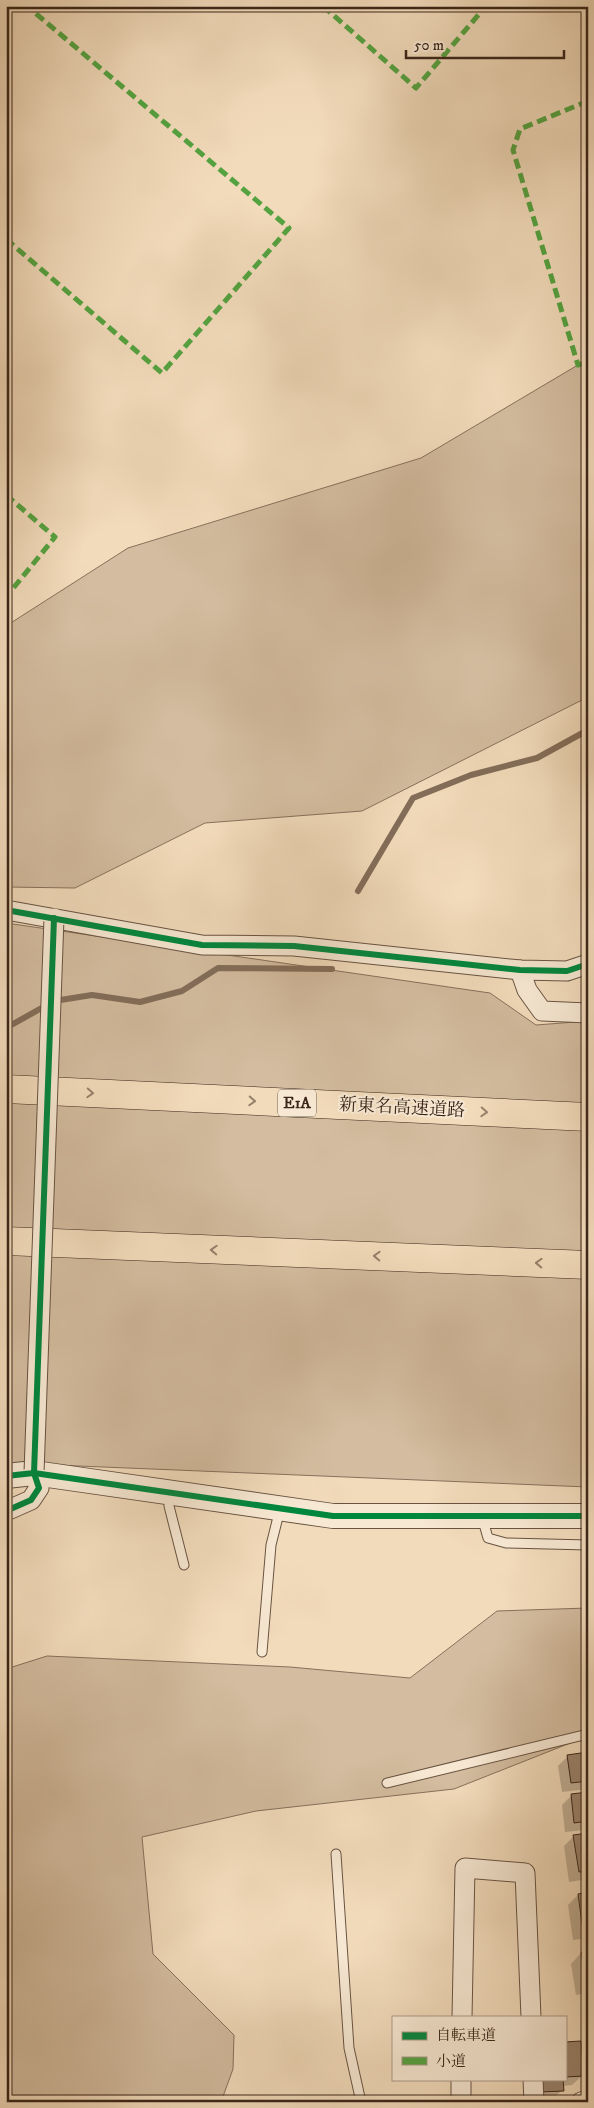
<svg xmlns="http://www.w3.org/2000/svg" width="594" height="2108" font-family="'IM FELL DW Pica','Noto Serif JP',serif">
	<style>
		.green { fill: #d3bc9f; stroke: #86715c }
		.shadow { fill: #0003 }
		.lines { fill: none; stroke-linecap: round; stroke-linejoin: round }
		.stream { stroke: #836d59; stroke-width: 6 }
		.building { fill: #9a846d; stroke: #3a2619 }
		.service-casing { stroke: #685342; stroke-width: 11 }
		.minor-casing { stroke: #685342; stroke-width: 21 }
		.tertiary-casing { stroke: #685342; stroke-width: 26 }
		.motorway-casing { stroke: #3a2619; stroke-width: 29 }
		.service { stroke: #f7e8d3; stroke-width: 9 }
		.minor { stroke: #f7e8d3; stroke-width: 19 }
		.tertiary { stroke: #f7e8d3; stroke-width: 24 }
		.motorway { stroke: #f2dbbb; stroke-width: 28 }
		.minor-bridge-casing { stroke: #685342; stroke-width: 21; stroke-linecap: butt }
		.minor-bridge { stroke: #f7e8d3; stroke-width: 19 }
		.quiet { stroke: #54a340; stroke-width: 5; stroke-dasharray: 10 5; stroke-linecap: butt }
		.cycleway-casing { stroke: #f7e8d3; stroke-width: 9 }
		.cycleway { stroke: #00873e; stroke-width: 6 }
		.oneway { stroke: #96806a }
		.labels { text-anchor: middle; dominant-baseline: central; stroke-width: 4; stroke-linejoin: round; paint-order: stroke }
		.shield { fill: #f7e8d3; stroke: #736051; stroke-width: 1 }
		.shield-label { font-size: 16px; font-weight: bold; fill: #3a2619 }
		.street-label { font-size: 18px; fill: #3a2619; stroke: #f7e8d3 }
	</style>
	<rect width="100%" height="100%" fill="#f2dbbb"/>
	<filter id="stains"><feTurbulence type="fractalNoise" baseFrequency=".004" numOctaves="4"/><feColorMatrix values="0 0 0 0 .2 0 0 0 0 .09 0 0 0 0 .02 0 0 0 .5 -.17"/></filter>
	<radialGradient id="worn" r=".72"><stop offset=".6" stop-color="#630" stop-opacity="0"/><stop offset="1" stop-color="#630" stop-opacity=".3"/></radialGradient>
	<g class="green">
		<polygon points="588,359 588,697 362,811 205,823 75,888 6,887 6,626 128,548 421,458"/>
		<polygon points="6,923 490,993 536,1025 588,1021 588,1487 6,1463"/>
		<polygon points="588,1608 588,1736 454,1789 256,1811 142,1837 153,1954 234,2035 233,2069 221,2102 6,2102 6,1669 47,1656 290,1667 410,1678 497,1611"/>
	</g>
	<g class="shadow">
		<polygon points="588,1753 588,1789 562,1792 558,1766 568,1756"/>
		<polygon points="588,1793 588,1826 584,1830 565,1832 562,1805 572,1795"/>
		<polygon points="588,1834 588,1879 569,1882 564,1846 574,1836"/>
		<polygon points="588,1893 588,1938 573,1940 568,1905 578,1895"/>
		<polygon points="588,1952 588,1993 576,1995 571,1964 581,1953"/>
		<polygon points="565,2043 581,2050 588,2043 588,2092 585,2073 572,2085 562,2086 562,2090 552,2100 531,2102 529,2079 565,2079"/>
	</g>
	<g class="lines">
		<g class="stream">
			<polyline points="358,891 413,798 471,775 537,758 588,730"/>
			<polyline points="6,1028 54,1001 92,995 140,1002 182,991 218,968 332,969"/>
		</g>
	</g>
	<g class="building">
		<polygon points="588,1752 588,1781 571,1783 567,1755"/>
		<polygon points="588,1792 588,1821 574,1823 571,1794"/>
		<polygon points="588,1833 588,1871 579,1872 573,1835"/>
		<polygon points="588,1892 588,1930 583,1931 578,1894"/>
		<polygon points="588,1951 588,1985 586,1986 581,1952"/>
		<polygon points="581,2041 584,2076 565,2077 565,2042"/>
		<polygon points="540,2079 563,2079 564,2091 540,2092"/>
	</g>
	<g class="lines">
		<defs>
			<g id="service">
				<polyline points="169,1492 169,1506 184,1565"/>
				<polyline points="482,1517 488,1538 506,1543 588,1545"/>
				<polyline points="262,1652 271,1545 280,1509"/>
				<polyline points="387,1783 588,1734"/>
				<polyline points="336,1854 349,2048 361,2102"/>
			</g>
			<g id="minor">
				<polyline points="6,910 202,945 294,946 520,970 567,971 588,964"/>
				<polyline points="520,970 527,990 542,1011 588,1013"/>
				<polyline points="6,1511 31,1500 39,1488 34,1473"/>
				<polyline points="462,2017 465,1868 525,1873 531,2017"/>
				<polyline points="533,2079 534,2102"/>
				<polyline points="461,2102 461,2079"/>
				<polyline points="581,2102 588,2100"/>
			</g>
			<polyline id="tertiary" points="6,1476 34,1473 333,1516 588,1516"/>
			<g id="motorway">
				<polyline points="6,1089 588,1117"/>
				<polyline points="6,1241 588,1265"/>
			</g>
		</defs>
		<use href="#service" class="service-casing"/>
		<use href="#minor" class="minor-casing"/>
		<use href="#tertiary" class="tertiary-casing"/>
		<use href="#motorway" class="motorway-casing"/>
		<use href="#service" class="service"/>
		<use href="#minor" class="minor"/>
		<use href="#tertiary" class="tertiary"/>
		<use href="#motorway" class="motorway"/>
		<defs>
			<polyline id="minor-bridge" points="34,1473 54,918"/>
		</defs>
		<use href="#minor-bridge" class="minor-bridge-casing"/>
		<use href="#minor-bridge" class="minor-bridge"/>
		<g class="quiet">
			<polyline points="323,6 416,88 486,6"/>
			<polyline points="588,101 520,129 513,150 578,365 588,362"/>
			<polyline points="6,239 162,373 289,228 27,6"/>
			<polyline points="6,495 55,537 6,597"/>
		</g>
		<defs>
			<g id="cycleway">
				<polyline points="6,910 202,945 294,946 520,970 567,971 588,964"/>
				<polyline points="6,1476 34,1473 333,1516 588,1516"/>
				<polyline points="6,1511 31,1500 39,1488 34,1473 54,918"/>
			</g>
		</defs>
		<use href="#cycleway" class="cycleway-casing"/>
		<use href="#cycleway" class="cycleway"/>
	</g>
	<defs><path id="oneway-chevron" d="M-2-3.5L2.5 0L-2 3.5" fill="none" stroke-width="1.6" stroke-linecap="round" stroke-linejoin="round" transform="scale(1.25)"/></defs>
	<g class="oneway">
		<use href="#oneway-chevron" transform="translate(90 1093) rotate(3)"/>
		<use href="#oneway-chevron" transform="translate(252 1101) rotate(3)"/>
		<use href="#oneway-chevron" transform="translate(484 1112) rotate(3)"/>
		<use href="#oneway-chevron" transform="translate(214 1250) rotate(-178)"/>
		<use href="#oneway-chevron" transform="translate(377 1256) rotate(-178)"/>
		<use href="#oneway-chevron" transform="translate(539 1263) rotate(-178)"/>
	</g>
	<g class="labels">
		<rect class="shield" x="278" y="1089.5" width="38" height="27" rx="4"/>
		<g class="shield-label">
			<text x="297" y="1103">E1A</text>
		</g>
		<g class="street-label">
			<text transform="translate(402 1108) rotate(3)">新東名高速道路</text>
		</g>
	</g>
	<rect width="594" height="2108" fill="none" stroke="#f2dbbb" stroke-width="25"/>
	<rect x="8" y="8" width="579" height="2093" fill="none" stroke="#3a2619" stroke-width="2.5"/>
	<rect x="12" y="12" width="569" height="2083" fill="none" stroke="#3a2619"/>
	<rect x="392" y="2016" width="175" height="65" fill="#f7e8d3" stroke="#ab9a89"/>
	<rect x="402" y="2032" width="25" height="8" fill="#00873e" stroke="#ab9a89"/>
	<text x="436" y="2040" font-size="15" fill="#3a2619">自転車道</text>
	<rect x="402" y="2057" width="25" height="8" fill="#54a340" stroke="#ab9a89"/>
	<text x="436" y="2066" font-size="15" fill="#3a2619">小道</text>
	<path d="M406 50v8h158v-8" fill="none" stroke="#3a2619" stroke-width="2.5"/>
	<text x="414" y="50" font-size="15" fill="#3a2619" stroke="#f7e8d3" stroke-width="4" paint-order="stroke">50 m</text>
	<rect width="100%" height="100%" filter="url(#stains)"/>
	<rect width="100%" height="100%" fill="url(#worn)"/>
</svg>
